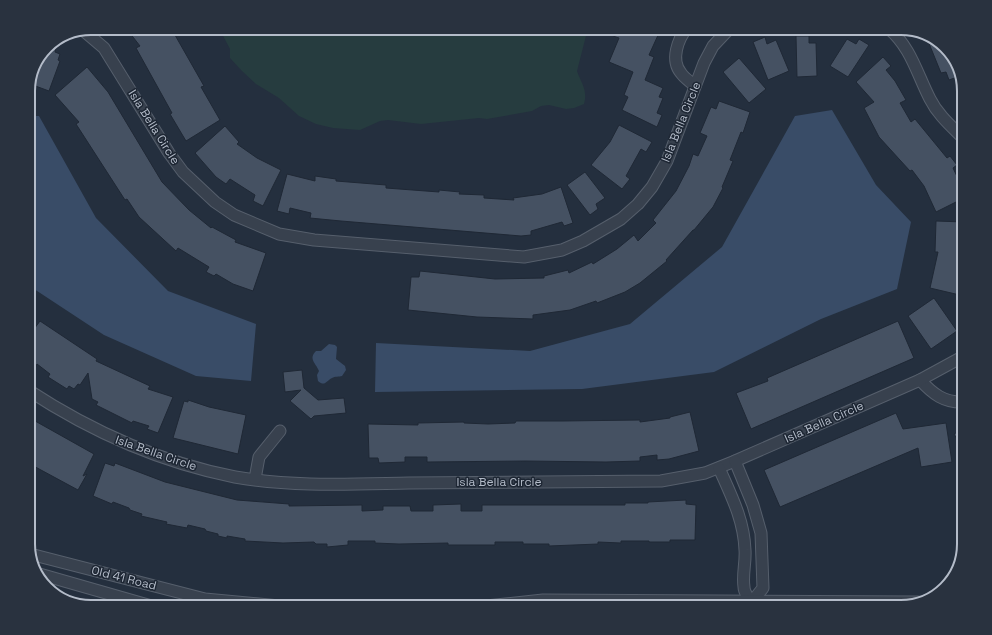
<svg xmlns="http://www.w3.org/2000/svg" width="992" height="635" font-family="'Space Grotesk',sans-serif">
	<style>
		.green { fill: #263c3f }
		.water { fill: #394c67 }
		.building { fill: #455162; stroke: #1f2835 }
		.lines { fill: none; stroke-linecap: round; stroke-linejoin: round }
		.minor-casing { stroke: #565f6c; stroke-width: 13 }
		.minor { stroke: #38414e; stroke-width: 11 }
		.labels { text-anchor: middle; dominant-baseline: central; stroke-width: 3; stroke-linejoin: round; paint-order: stroke }
		.street-label { font-size: 12px; fill: #b4bcc9; stroke: #1d2633 }
		.rim { fill: none; stroke: #b4bcc9; stroke-width: 2 }
	</style>
	<rect width="100%" height="100%" fill="#242f3e"/>
	<path class="green" d="M219,28H588L577,71C581,83 588,90 584,104L574,108L566,109L549,105L541,106L532,111L487,119L479,118L421,124L388,120L380,121L360,130L333,128L316,124L299,116L279,98L256,84L242,71L230,58V49Z"/>
	<g class="water">
		<polygon points="832,110 876,185 911,222 897,289 821,319 714,372 582,389 375,392 376,343 530,351 630,324 722,247 795,116"/>
		<polygon points="28,116 39,116 96,218 168,291 256,324 251,381 196,376 104,335 28,285"/>
		<path d="M329,344L335,345L337,347L336,359L345,366L346,370L342,376C339,377 335,376 332,378C326,381 325,387 318,381L317,375L319,371C316,363 308,359 316,351H321Z"/>
	</g>
	<g class="building">
		<polygon points="126,28 171,28 204,86 201,87 220,120 186,141 170,114 172,113 136,48 140,46"/>
		<polygon points="616,28 649,28 659,33 649,55 654,57 645,80 663,88 659,97 663,98 657,113 662,115 657,127 622,110 628,97 624,95 633,72 609,62 619,38 613,36"/>
		<polygon points="796,36 809,36 809,43 816,43 817,76 797,77"/>
		<polygon points="926,36 936,39 956,60 960,76 949,80 946,72 941,73"/>
		<polygon points="765,37 767,44 776,40 789,71 768,80 753,42"/>
		<polygon points="847,39 856,44 859,39 869,45 848,77 830,66"/>
		<polygon points="47,46 56,48 55,52 60,54 58,60 60,61 49,91 30,84"/>
		<polygon points="883,57 891,66 886,70 895,81 906,100 900,103 911,122 915,119 947,158 950,156 957,165 953,168 964,191 964,198 936,212 924,186 912,170 910,171 879,137 864,108 874,102 856,82"/>
		<polygon points="739,58 766,89 749,103 723,72"/>
		<polygon points="87,67 108,92 162,182 189,210 211,228 212,227 236,240 235,242 266,253 253,291 233,284 216,274 214,276 206,272 209,267 178,248 176,251 139,217 127,199 125,200 76,124 79,122 55,95"/>
		<polygon points="719,101 750,112 743,133 741,132 730,160 733,161 722,187 723,188 713,207 694,230 693,230 666,260 667,261 640,283 625,292 597,303 596,301 570,310 533,315 533,319 477,317 408,310 411,277 419,277 420,271 495,279 544,278 544,276 568,270 569,273 592,262 593,264 617,249 634,235 638,241 656,223 653,220 676,191 689,166 693,154 698,156 707,136 700,133 711,107 716,109"/>
		<polygon points="619,125 652,142 646,152 641,149 626,176 630,179 622,189 591,165 610,142"/>
		<polygon points="225,126 239,142 237,144 257,158 281,170 263,206 253,201 255,195 230,179 226,184 216,177 195,153"/>
		<polygon points="585,172 605,198 596,204 598,209 590,215 567,185"/>
		<polygon points="287,174 315,181 315,176 336,179 336,181 386,185 386,188 439,192 439,190 460,192 459,194 484,195 484,198 514,200 513,198 542,194 561,187 573,223 564,226 562,222 531,231 531,235 521,236 341,221 310,218 311,213 290,208 289,214 277,211"/>
		<polygon points="936,221 964,222 964,296 930,288 938,252 935,252"/>
		<polygon points="934,298 957,331 931,349 908,316"/>
		<polygon points="40,321 97,359 96,361 150,386 148,389 173,397 158,433 147,429 149,426 133,421 132,423 96,405 98,402 92,399 88,373 80,385 78,384 74,389 69,386 67,389 48,377 50,374 37,364 35,368 28,363 28,337"/>
		<polygon points="898,321 914,358 751,429 736,393 768,381 767,378"/>
		<polygon points="302,370 304,388 318,400 344,398 346,413 314,416 311,419 290,401 301,390 285,392 283,372"/>
		<polygon points="188,400 209,407 246,415 238,454 173,438 184,401 188,402"/>
		<polygon points="690,412 699,451 669,459 657,460 657,455 640,457 640,461 606,462 526,461 427,462 427,457 405,457 405,462 379,463 378,458 369,458 368,424 418,425 418,423 464,422 464,423 488,424 515,423 516,421 563,421 640,420 640,422 670,418 670,417"/>
		<polygon points="896,413 903,429 946,423 952,462 921,467 918,448 780,507 764,470"/>
		<polygon points="28,417 94,454 83,476 87,474 78,490 28,463"/>
		<polygon points="964,428 964,451 954,434"/>
		<polygon points="105,463 114,466 115,463 165,482 237,500 289,504 289,506 362,505 362,511 383,510 383,506 410,506 411,511 433,511 433,505 461,504 461,511 482,511 482,505 625,505 625,503 648,503 648,502 686,500 686,504 696,505 695,540 670,540 670,542 649,542 649,541 621,541 621,543 598,542 598,544 549,546 549,544 523,544 523,542 495,542 495,545 448,545 448,543 399,544 375,543 375,541 348,541 348,545 327,547 327,544 316,544 314,542 283,543 245,541 245,539 227,536 227,538 218,536 218,534 206,531 205,529 188,525 187,528 166,524 167,522 141,516 142,514 130,510 129,508 113,502 112,504 93,496"/>
	</g>
	<g class="lines">
		<defs>
			<g id="minor">
				<path d="M687,28C678,39 670,60 681,73C684,78 691,82 695,86"/>
				<path d="M888,28C911,47 917,74 930,99C938,115 951,126 964,139"/>
				<polyline points="84,31 104,48 169,153 183,172 215,202 234,215 279,234 314,240 524,257 562,250 583,241 621,219 638,204 652,187 667,161 704,63 713,46 730,28"/>
				<path d="M920,380C933,394 944,403 964,402"/>
				<path d="M28,390C92,432 159,462 235,477C292,487 351,484 409,483C493,482 577,481 661,481L705,473L735,461L920,380L964,356"/>
				<polyline points="735,461 753,505 761,533 763,588 751,603"/>
				<path d="M719,468C731,495 744,520 745,550C746,562 742,575 744,587C744,594 751,599 751,607"/>
				<polyline points="255,479 259,457 280,431"/>
				<polyline points="30,554 205,599 290,607"/>
				<polyline points="36,573 155,607"/>
				<polyline points="323,607 486,606 543,600 918,602"/>
			</g>
		</defs>
		<use href="#minor" class="minor-casing"/>
		<use href="#minor" class="minor"/>
	</g>
	<g class="labels">
		<g class="street-label">
			<text transform="translate(681 122) rotate(-68)">Isla Bella Circle</text>
			<text transform="translate(154 127) rotate(58)">Isla Bella Circle</text>
			<text transform="translate(824 422) rotate(-24)">Isla Bella Circle</text>
			<text transform="translate(156 453) rotate(19)">Isla Bella Circle</text>
			<text x="499" y="482">Isla Bella Circle</text>
			<text transform="translate(124 578) rotate(14)">Old 41 Road</text>
		</g>
	</g>
	<path d="M0 0H992V635H0ZM91 35H901A56 56 0 0 1 957 91V544A56 56 0 0 1 901 600H91A56 56 0 0 1 35 544V91A56 56 0 0 1 91 35Z" fill="#29323f" fill-rule="evenodd"/>
	<path class="rim" d="M91 35H901A56 56 0 0 1 957 91V544A56 56 0 0 1 901 600H91A56 56 0 0 1 35 544V91A56 56 0 0 1 91 35Z"/>
</svg>
